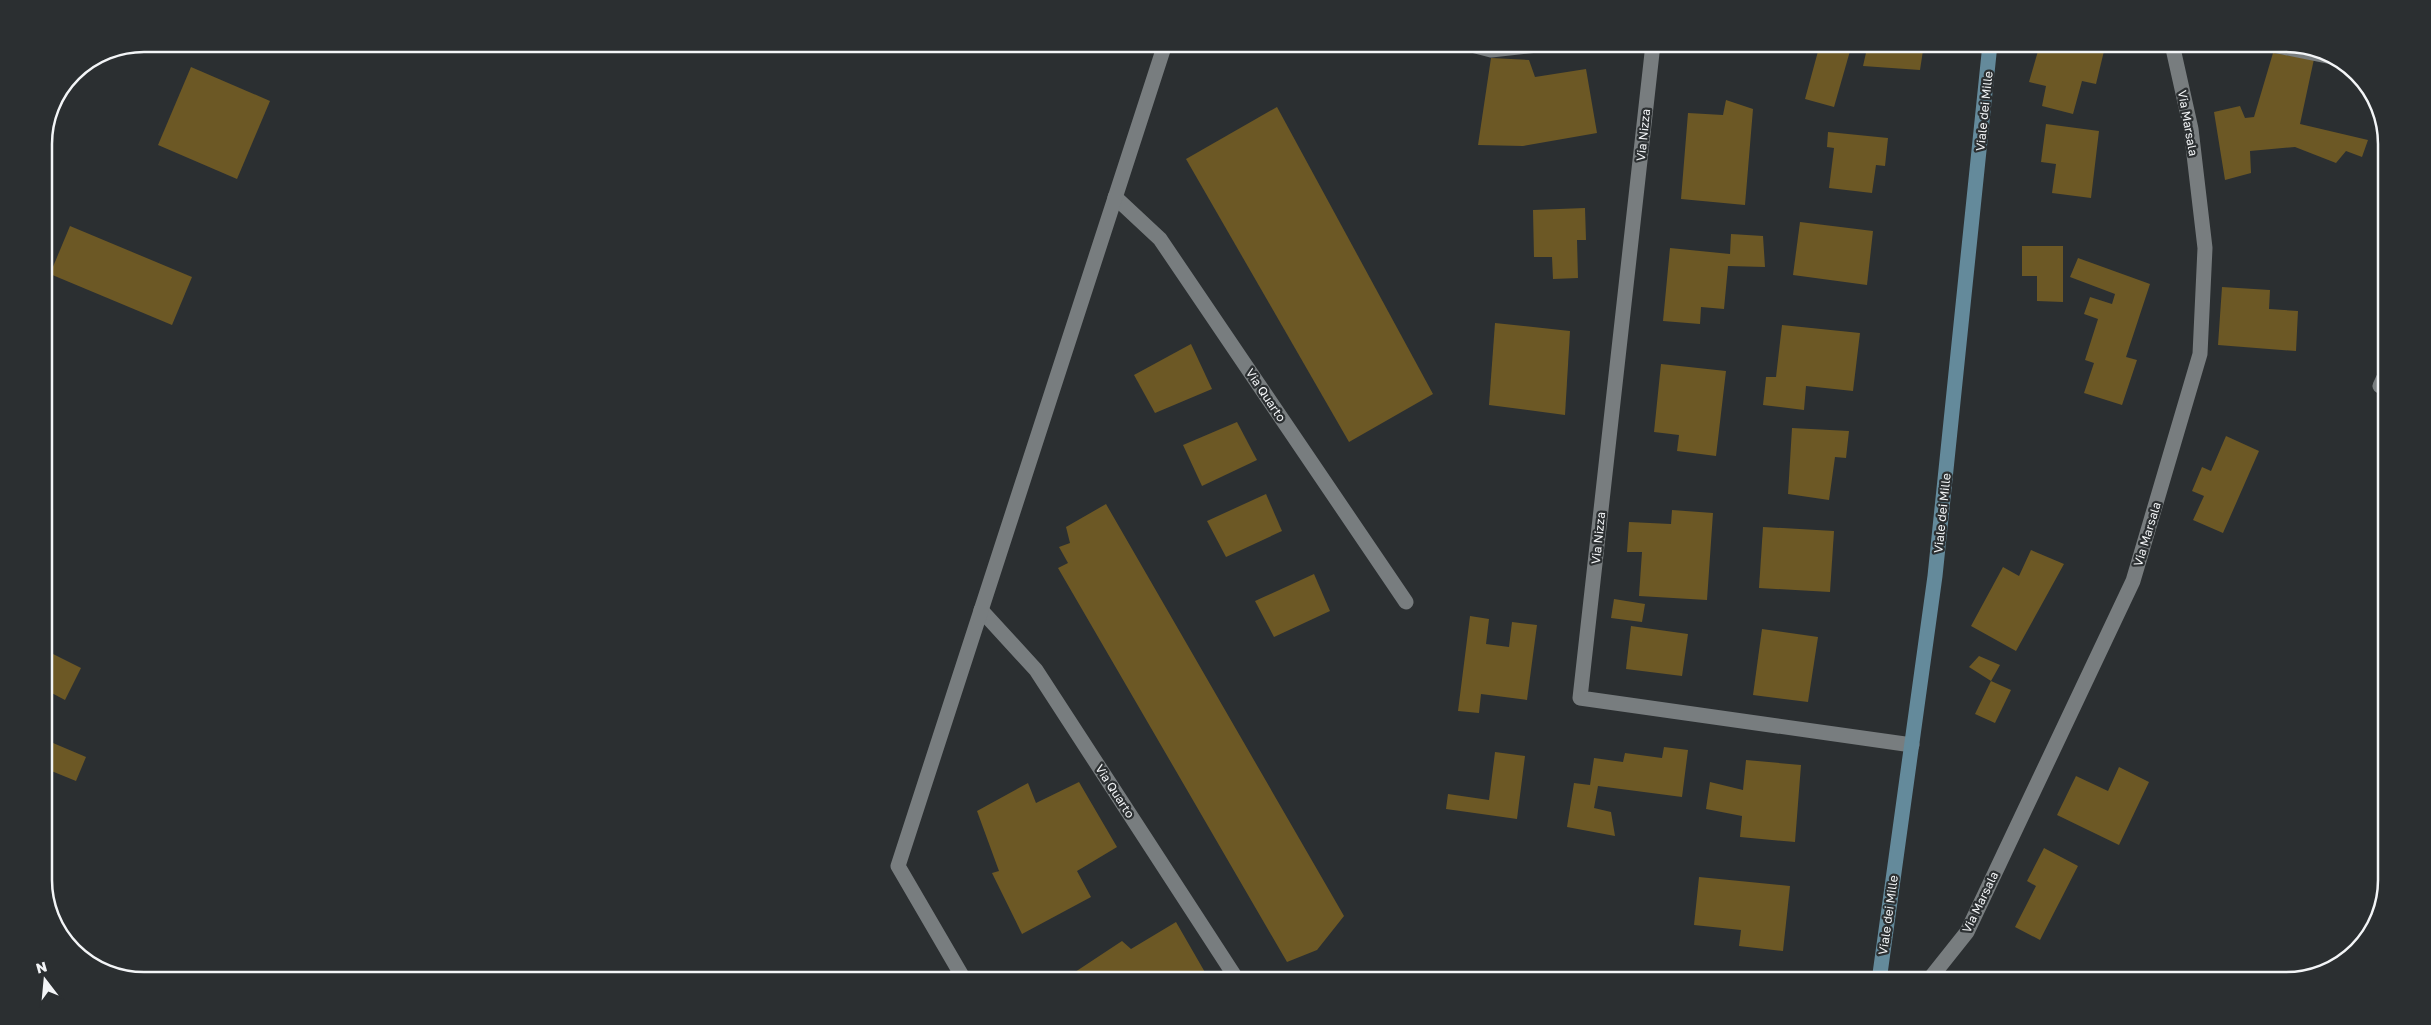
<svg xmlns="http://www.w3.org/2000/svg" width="2431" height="1025" font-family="'Golos Text',sans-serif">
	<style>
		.building { fill: #6c5825 }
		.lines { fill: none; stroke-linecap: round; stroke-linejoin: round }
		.minor { stroke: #787d7f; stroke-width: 15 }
		.secondary { stroke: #648a9b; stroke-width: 15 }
		.labels { text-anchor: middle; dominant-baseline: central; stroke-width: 4.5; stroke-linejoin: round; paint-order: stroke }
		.street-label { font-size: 12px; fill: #f3f5f7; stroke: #2b2f31 }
		.rim { fill: none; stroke: #f3f5f7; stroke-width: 2.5 }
	</style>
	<rect width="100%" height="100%" fill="#2b2f31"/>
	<g class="building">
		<polygon points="291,44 319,44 316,53"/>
		<polygon points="1820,44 1852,44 1834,107 1805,99"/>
		<polygon points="1868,44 1924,44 1920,70 1863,66"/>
		<polygon points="2040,44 2097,44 2105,47 2096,84 2082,81 2073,114 2042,106 2046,86 2029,82"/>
		<polygon points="2273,53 2314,59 2300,124 2368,140 2362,157 2346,151 2336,163 2295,147 2250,151 2251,173 2225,180 2214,112 2240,106 2245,118 2254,117"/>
		<polygon points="1491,58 1529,60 1535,77 1586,69 1597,133 1523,146 1478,145"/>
		<polygon points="191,67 270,101 237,179 158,145"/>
		<polygon points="1726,100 1753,109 1745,205 1681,199 1688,113 1723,115"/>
		<polygon points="1277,107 1433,394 1349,442 1186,159"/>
		<polygon points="2046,124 2099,131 2091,198 2052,193 2056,164 2041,162"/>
		<polygon points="1828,132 1888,138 1885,166 1876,165 1872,193 1829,188 1834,148 1827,147"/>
		<polygon points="1585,208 1586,240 1577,240 1578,278 1553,279 1552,257 1534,257 1533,210"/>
		<polygon points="1800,222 1873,231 1867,285 1793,275"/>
		<polygon points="70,226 192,277 172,325 50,274"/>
		<polygon points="1731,234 1763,236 1765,267 1728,266 1724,309 1701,307 1700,324 1663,321 1670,248 1730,254"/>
		<polygon points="2022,246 2063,246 2063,302 2037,301 2037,276 2022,276"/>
		<polygon points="2078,258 2150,284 2126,357 2137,360 2122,405 2084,393 2094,363 2085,360 2098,319 2084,314 2090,297 2112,304 2115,294 2070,277"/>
		<polygon points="2222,287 2270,290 2269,309 2298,311 2296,351 2218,345"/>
		<polygon points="1495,323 1570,331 1565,415 1489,405"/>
		<polygon points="1782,325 1860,333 1853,391 1806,386 1804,410 1763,405 1766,377 1776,377"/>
		<polygon points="1191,344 1212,389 1155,413 1134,375"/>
		<polygon points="1661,364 1726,371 1716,456 1677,451 1679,435 1654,432"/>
		<polygon points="1237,422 1257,460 1202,486 1183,445"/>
		<polygon points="1792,428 1849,431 1846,458 1835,457 1829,500 1788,494"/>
		<polygon points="2226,436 2259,451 2223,533 2193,520 2204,496 2192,491 2202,467 2211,471"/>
		<polygon points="1266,494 1282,531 1226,557 1207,521"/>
		<polygon points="1106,504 1344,916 1317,950 1287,962 1058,568 1068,563 1059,547 1070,543 1066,527"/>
		<polygon points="1672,510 1713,513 1707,600 1639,596 1642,552 1627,552 1629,522 1671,524"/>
		<polygon points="1763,527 1834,531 1830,592 1759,588"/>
		<polygon points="2031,550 2064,564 2016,651 1971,626 2003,567 2019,576"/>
		<polygon points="1314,574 1330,611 1274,637 1255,601"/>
		<polygon points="1614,599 1645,604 1642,622 1611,618"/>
		<polygon points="1470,616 1489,619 1486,644 1509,647 1512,622 1537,625 1527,700 1481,694 1479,713 1458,711"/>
		<polygon points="1631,626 1688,634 1682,676 1626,669"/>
		<polygon points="1762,629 1818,637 1808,702 1753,695"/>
		<polygon points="53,654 81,668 65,700 44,689 44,673"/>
		<polygon points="1979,656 2000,665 1991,681 1969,667"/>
		<polygon points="1991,681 2011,690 1995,723 1975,714"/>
		<polygon points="53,743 86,757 76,781 44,768"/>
		<polygon points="1664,747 1688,750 1682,797 1598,786 1594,808 1611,812 1615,836 1567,827 1574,783 1590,785 1594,758 1623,762 1625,753 1662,758"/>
		<polygon points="1495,752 1525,756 1517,819 1446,809 1448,794 1489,800"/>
		<polygon points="1746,760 1801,765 1795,842 1740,837 1742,816 1706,809 1710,782 1743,790"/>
		<polygon points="2119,767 2149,782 2119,845 2057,815 2076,776 2108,791"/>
		<polygon points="1079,782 1117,847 1077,871 1091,897 1022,934 992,873 999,871 977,811 1028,783 1036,803"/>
		<polygon points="2044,848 2078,866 2040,940 2015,927 2036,886 2027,881"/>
		<polygon points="1699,877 1790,886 1783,951 1739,946 1741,930 1694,925"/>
		<polygon points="1176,922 1210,981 1072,981 1069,976 1122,941 1131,949"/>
	</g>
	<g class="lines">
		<g class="minor">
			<polyline points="1468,44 1491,50 1547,44"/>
			<polyline points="1653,44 1580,698 1912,745"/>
			<polyline points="2268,44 2332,57"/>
			<polyline points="1115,197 1160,239 1406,602"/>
			<polyline points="2380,386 2387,371"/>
			<polyline points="981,610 1036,670 1238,981"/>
			<polyline points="965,981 898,866 1165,44"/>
			<polyline points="1928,981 1967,932 2133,581 2200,354 2205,248 2191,129 2172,44"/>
		</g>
		<polyline class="secondary" points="1879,981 1935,576 1990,44"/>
	</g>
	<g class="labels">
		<g class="street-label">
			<text transform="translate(1984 111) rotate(-84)">Viale dei Mille</text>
			<text transform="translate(2188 123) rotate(80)">Via Marsala</text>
			<text transform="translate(1643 135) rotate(-84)">Via Nizza</text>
			<text transform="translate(1266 395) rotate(56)">Via Quarto</text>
			<text transform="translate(1942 513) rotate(-84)">Viale dei Mille</text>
			<text transform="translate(2147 534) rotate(-73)">Via Marsala</text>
			<text transform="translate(1598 538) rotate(-84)">Via Nizza</text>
			<text transform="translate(1115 791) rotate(57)">Via Quarto</text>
			<text transform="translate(1980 902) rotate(-64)">Via Marsala</text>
			<text transform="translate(1888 915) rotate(-82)">Viale dei Mille</text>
		</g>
	</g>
	<path d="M0 0H2431V1025H0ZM144 52H2286A92 92 0 0 1 2378 144V880A92 92 0 0 1 2286 972H144A92 92 0 0 1 52 880V144A92 92 0 0 1 144 52Z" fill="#2b2f31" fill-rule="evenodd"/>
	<path class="rim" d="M144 52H2286A92 92 0 0 1 2378 144V880A92 92 0 0 1 2286 972H144A92 92 0 0 1 52 880V144A92 92 0 0 1 144 52Z"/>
	<g transform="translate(45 980) rotate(344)" stroke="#2b2f31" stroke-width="4" paint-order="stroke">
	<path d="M0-4L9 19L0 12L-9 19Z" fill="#f3f5f7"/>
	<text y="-8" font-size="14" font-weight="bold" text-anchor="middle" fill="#f3f5f7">N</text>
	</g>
</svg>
